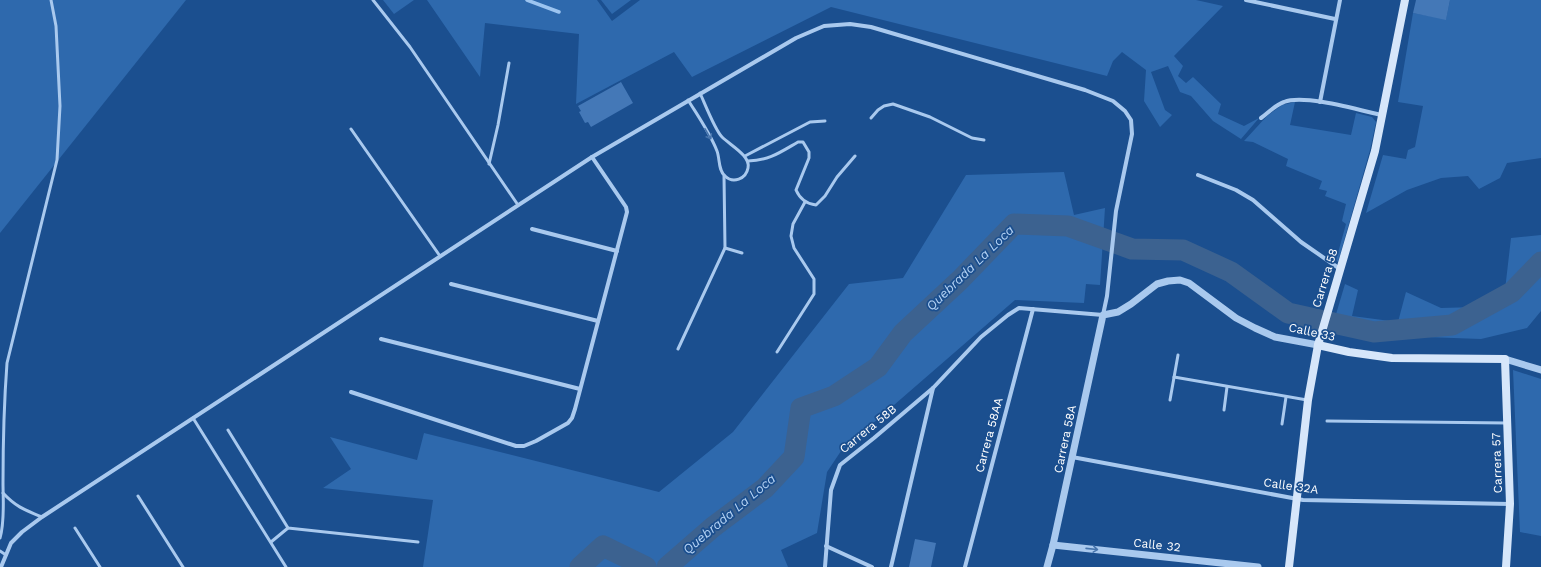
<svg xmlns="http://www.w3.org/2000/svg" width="1541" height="567" font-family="'Work Sans',sans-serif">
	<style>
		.green { fill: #2e69ad }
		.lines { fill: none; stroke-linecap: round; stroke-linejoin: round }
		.stream { stroke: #9cc4f0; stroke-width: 3.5 }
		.river { stroke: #3c6290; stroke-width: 21 }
		.building { fill: #4478b7 }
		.service { stroke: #a9c9ee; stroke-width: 3 }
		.minor { stroke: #a9c9ee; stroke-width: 4 }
		.tertiary { stroke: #a9c9ee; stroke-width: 7 }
		.secondary { stroke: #d6e6fa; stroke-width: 8 }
		.oneway { stroke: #4674ac }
		.labels { text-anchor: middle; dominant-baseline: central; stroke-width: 3.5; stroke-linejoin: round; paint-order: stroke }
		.street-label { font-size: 12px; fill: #fff; stroke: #1b4f8f }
		.water-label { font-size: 13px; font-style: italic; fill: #b5d3f5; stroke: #1b4f8f }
	</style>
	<rect width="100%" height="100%" fill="#1b4f8f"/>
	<g class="green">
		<polygon points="0,0 186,0 0,233"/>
		<polygon points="383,0 414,0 394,14"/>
		<polygon points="427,0 597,0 612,21 640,0 1196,0 1223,6 1174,56 1183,66 1178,76 1186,83 1193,77 1221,104 1218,114 1244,126 1259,118 1241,139 1213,121 1191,96 1180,92 1168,66 1151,72 1165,110 1172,115 1160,127 1144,101 1146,70 1122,52 1113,61 1107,76 831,7 692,77 674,52 576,104 579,34 485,23 480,77"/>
		<polygon points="601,0 631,0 612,14"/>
		<polygon points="1450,0 1541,0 1541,158 1507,163 1500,178 1479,189 1468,176 1441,178 1407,190 1366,213 1383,155 1406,159 1408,150 1415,147 1423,106 1398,102 1413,13 1446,19"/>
		<polygon points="1295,102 1290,125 1351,135 1356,113 1372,117 1376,122 1370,150 1338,262 1336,260 1346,224 1342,221 1346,204 1325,196 1327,191 1319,189 1322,181 1286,166 1288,159 1253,142 1244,141 1267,116 1282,105"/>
		<polygon points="1064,172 1074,215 1105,208 1100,285 1086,284 1084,303 1015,300 841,451 827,472 817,533 781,550 788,567 423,567 433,500 323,488 351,469 330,437 417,460 424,433 659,492 733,432 849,284 903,278 966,175"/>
		<polygon points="1541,235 1541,311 1527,328 1481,339 1343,334 1331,331 1345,284 1358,290 1352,316 1398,322 1406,292 1441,308 1477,307 1505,290 1511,238"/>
		<polygon points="1513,370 1541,379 1541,536 1520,532"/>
	</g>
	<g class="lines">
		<polyline class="stream" points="527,0 559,12"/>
		<g class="river">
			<polyline points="580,567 603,546 646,567"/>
			<polyline points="667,567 713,527 765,488 794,457 801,408 834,396 878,367 903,333 960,280 1014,224 1068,226 1132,249 1183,250 1231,272 1288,313 1374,332 1452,325 1512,292 1541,262"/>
		</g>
	</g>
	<g class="building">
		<polygon points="1416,0 1450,0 1446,20 1413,13"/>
		<polygon points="621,82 633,103 591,127 588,122 585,123 579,112 581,111 578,106"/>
		<polygon points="915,539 936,543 931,567 909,567"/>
	</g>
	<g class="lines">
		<g class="service">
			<polyline points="373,0 410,47 518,205"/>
			<path d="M688,100C698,116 710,133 717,151C720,159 718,170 725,176C733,184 746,179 748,168C751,156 730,145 722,137C715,130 705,104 700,93"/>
			<polyline points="871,118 878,110 884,106 893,104 930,117 972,138 984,140"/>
			<polyline points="351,129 440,256"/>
			<polyline points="745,156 810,122 825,121"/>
			<path d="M748,161C770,160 779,153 798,142H803L809,152V158L796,190C800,199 806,204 816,205L825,196L837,177L855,156"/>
			<polyline points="489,164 498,125 509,63"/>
			<polyline points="725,248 742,253"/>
			<polyline points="678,349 725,248 724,176"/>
			<polyline points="777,352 814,294 814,279 794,248 791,236 793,224 805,202"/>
			<polyline points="1174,377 1307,400"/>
			<polyline points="1170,400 1178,355"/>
			<polyline points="1224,410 1227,387"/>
			<polyline points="193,418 286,567"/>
			<polyline points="1327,421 1507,423"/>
			<polyline points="1282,424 1286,397"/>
			<polyline points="228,430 288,528 418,542"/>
			<path d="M3,493C16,507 25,510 42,517"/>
			<polyline points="138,496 183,567"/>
			<polyline points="75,528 100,567"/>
			<path d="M0,538C5,521 3,500 3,483C3,443 4,403 7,363L57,160L60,106L56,26L51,0"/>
			<polyline points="271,542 288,528"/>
			<polyline points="0,551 6,555"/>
		</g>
		<g class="minor">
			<polyline points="1246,0 1335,19"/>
			<polyline points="1320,102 1340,0"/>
			<path d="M1261,118C1268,113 1275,105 1284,102C1304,94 1359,110 1381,115"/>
			<polyline points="1198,175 1236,190 1253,200 1301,242 1340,269"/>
			<polyline points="532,229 617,251"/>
			<polyline points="451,284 598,321"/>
			<polyline points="381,339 580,389"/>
			<polyline points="351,392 516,446 524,446 536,441 568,423 572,418 575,409 627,212 626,207 592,157"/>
			<polyline points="1072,457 1303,500 1510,504"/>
			<polyline points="826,546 872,567"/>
			<polyline points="1,567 11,543 22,532 42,517 592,157 796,38 824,26 850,24 871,27 1085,90 1113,101 1125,111 1131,120 1132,134 1116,211 1107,296 1103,315 1019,308 1008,315 981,337 933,388 874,438 840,465 831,490 825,567"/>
			<polyline points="891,567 933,388"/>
			<polyline points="965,567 1033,309"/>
		</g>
		<g class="tertiary">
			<polyline points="1505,359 1541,370"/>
			<polyline points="1053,545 1258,567"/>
			<polyline points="1047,567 1053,545 1103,315 1118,312 1131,304 1157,284 1168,281 1180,280 1189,283 1236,318 1255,328 1275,337 1318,345"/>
		</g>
		<g class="secondary">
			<polyline points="1318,345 1349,352 1392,358 1505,359 1510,504 1506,567"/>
			<polyline points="1289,567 1308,400 1318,345 1375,151 1405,0"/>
		</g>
	</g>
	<defs><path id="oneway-shaft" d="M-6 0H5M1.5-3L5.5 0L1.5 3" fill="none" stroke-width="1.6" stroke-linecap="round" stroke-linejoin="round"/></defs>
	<g class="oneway">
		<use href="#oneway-shaft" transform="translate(708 134) rotate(60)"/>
		<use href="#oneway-shaft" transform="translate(1092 549) rotate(6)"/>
	</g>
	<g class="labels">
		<g class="street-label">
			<text transform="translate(1325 278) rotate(-73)">Carrera 58</text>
			<text transform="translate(1312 332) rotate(12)">Calle 33</text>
			<text transform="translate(868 429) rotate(-39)">Carrera 58B</text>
			<text transform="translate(989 435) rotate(-75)">Carrera 58AA</text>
			<text transform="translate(1065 439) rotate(-78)">Carrera 58A</text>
			<text transform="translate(1497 463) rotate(-92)">Carrera 57</text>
			<text transform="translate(1291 486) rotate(8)">Calle 32A</text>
			<text transform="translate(1157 545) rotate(6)">Calle 32</text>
		</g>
		<g class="water-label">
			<text transform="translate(970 268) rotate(-44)">Quebrada La Loca</text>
			<text transform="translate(729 514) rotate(-40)">Quebrada La Loca</text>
		</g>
	</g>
</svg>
